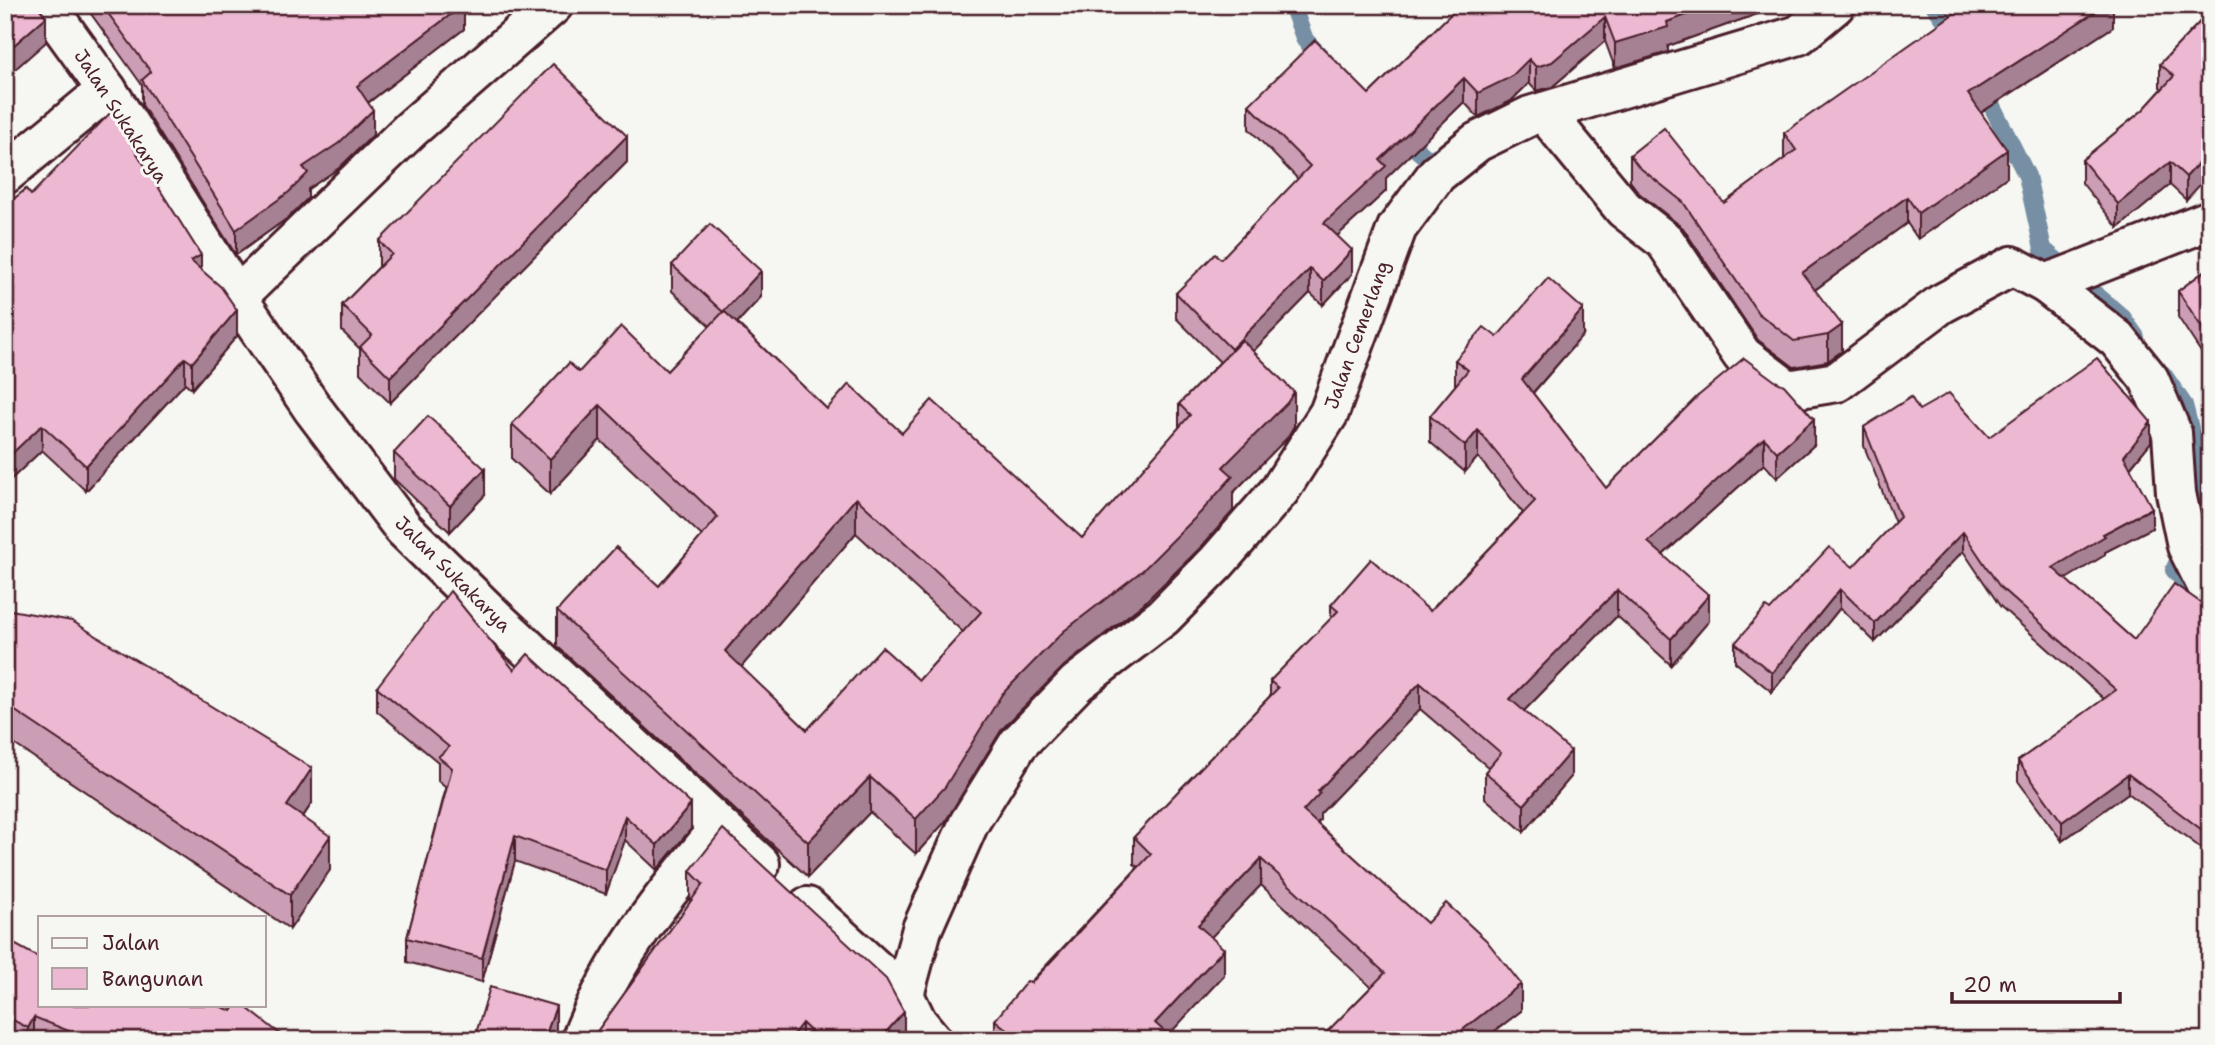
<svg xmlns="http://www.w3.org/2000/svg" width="2215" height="1045" font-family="'Shantell Sans',sans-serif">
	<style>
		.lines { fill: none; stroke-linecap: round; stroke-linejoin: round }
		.stream { stroke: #768fa4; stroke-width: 18 }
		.street-casing { stroke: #4a1f2b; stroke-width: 44 }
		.street { stroke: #f6f6f2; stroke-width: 38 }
		.wall { fill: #cc9eb5; stroke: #4a1f2b; stroke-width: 2; fill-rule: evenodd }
		.shaded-wall { fill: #a68193; stroke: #4a1f2b; stroke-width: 2 }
		.building { fill: #edb8d2; stroke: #4a1f2b; stroke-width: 2; fill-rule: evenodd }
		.labels { text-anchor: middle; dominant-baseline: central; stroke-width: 6; stroke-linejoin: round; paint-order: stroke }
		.street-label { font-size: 19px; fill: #4a1f2b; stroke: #f6f6f2 }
	</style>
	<rect width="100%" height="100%" fill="#f6f6f2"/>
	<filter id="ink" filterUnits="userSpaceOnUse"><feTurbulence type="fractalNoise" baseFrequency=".0143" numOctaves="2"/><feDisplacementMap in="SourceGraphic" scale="14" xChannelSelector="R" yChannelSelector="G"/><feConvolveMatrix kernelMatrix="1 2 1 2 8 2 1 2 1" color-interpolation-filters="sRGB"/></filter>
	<g filter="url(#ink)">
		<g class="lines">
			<g class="stream">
				<polyline points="1292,5 1305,40 1325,61"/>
				<polyline points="1934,5 1959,39"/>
				<polyline points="1982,86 2027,176 2043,249 2122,317 2136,337"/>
				<polyline points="1400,135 1429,160 1445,152"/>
				<polyline points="2163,374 2184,405 2208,499 2174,570 2196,594"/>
			</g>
			<defs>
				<g id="street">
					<polyline points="46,5 107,90 237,297 313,409 404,529 497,620 760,864"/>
					<polyline points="1544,112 1624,209 1665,241 1742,355 1788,390 1837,382 1941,304 2012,266 2046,284 2117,339 2149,379 2172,433 2176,493 2187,546 2210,592"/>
					<polyline points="5,174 107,90"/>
					<polyline points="2046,284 2210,220"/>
					<polyline points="237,297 410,130 553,5"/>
					<polyline points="807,907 904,995"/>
					<path d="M581,1040C612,959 665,893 720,828"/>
					<polyline points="932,1040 917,1022 904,995 922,929 969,823 1018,744 1077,683 1163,617 1217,562 1280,490 1329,413 1397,228 1437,174 1477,142 1530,116 1799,35 1835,5"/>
				</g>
			</defs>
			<use href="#street" class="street-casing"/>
			<use href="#street" class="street"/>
		</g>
		<g class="wall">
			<polygon points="73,5 464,5 464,29 368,103 373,135 339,168 308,189 308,198 289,217 236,255 142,105 142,85 86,7 79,13"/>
			<path d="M1460,5H1774V8L1668,46V52L1615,68L1605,41L1552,87L1536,91L1529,83L1511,101L1478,117L1464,102L1386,178V191L1337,236L1352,274L1323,305L1310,293L1253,351L1294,426L1287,438L1233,493V511L1201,547L1143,604L1064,666L1002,729L945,822L916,854L870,812L808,877L557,646V611L659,586L702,536L600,440L550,494L512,459V424L579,372L667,371L710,326L672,291V265L761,297L737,323L827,409L902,433L1082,538L1179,428V404L1220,362L1176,318V293L1221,259L1298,179L1249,129V105L1369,94ZM856,533L963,632L919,680L807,730L741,667Z"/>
			<polygon points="2113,5 2113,27 1981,113 2007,177 1918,239 1907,223 1815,290 1842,351 1828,361 1794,367 1758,340 1683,228 1639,193 1630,181 1630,155 1724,203 1784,159 1784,133"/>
			<polygon points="2210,11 2186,200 2170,185 2118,228 2082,183 2082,160 2143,110 2162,89 2160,87 2160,64"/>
			<polygon points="627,162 390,403 360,373 360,349 342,331 342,305 379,267 379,241"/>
			<polygon points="31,195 201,269 237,336 192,389 185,383 86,491 42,450 5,485 5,206"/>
			<polygon points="2210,267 2210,366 2178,317 2178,291"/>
			<polygon points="1583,335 1533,393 1606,488 1698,396 1814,445 1777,478 1764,464 1663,555 1709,621 1671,665 1617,616 1524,711 1571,777 1524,832 1485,798 1485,772 1489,768 1420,709 1320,814 1320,820 1317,823 1521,1011 1483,1040 1319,1040 1371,987 1261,885 1211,937 1224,975 1168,1035 1174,1040 995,1040 995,1020 1138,867 1134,864 1134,837 1270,696 1270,681 1331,619 1331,605 1430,611 1523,513 1478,457 1465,472 1430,442 1430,416 1455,386 1455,360 1497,337"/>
			<polygon points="1919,410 1989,437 2151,442 2130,468 2152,528 2105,552 2105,555 2065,579 2134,640 2210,609 2210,855 2128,793 2062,841 2018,781 2018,761 2104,699 2000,606 1963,551 1875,642 1840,608 1772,692 1735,662 1735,643 1770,610 1853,567 1895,523 1864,446 1864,427"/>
			<polygon points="394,453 485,495 450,532 394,479"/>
			<polygon points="5,609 312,803 303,817 330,870 290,929 5,738"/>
			<polygon points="514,670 691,829 657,870 625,840 606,894 515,861 482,982 407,962 407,938 446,788 438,781 438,762 377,711 377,687"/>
			<polygon points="690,871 904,1040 591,1040 691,901 690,900"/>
			<polygon points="5,911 7,940 40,1005 288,1040 5,1040"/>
		</g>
		<g class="shaded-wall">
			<polygon points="79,5 86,5 86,7 79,13"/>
			<polygon points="463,5 464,5 464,29 357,111 357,86"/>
			<polygon points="1713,5 1774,5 1774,8 1668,46 1668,52 1615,68 1615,43 1667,22"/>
			<polygon points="2106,5 2113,5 2113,27 1968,121 1968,94"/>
			<polygon points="46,17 46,42 5,78 5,53"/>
			<polygon points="1605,17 1605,41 1552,87 1536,91 1536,67"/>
			<polygon points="1529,59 1529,83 1511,101 1478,117 1478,93"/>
			<polygon points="1464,78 1464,102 1386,178 1386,191 1324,248 1324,223 1380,160"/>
			<polygon points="373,110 373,135 339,168 308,189 308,198 289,217 236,255 236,230 303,167"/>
			<polygon points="627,136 627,162 390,403 390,377"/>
			<polygon points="2007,150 2007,177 1918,239 1918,213"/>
			<polygon points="2210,150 2210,174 2186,200 2186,177"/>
			<polygon points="2170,162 2170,185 2118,228 2118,204"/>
			<polygon points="1907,197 1907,223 1802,299 1802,273"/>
			<polygon points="1352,250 1352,274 1323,305 1323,281"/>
			<polygon points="201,255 201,280 191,261"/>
			<polygon points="1310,269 1310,293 1231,374 1231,349"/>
			<polygon points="761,271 761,297 723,338 723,312"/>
			<polygon points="1583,309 1583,335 1522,405 1522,379"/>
			<polygon points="237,310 237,336 192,389 192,363"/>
			<polygon points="1842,325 1842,351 1828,361 1828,335"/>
			<polygon points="185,358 185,383 86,491 86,466"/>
			<polygon points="1294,392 1294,426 1287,438 1233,493 1233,511 1201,547 1143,604 1064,666 1002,729 945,822 916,854 916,819 1002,694 1223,467"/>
			<polygon points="600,405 600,440 550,494 550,459"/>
			<polygon points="1814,419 1814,445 1777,478 1777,452"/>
			<polygon points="2151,422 2151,442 2124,475 2124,456"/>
			<polygon points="42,425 42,450 5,485 5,460"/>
			<polygon points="1478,430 1478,457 1465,472 1465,446"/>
			<polygon points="1764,438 1764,464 1648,568 1648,542"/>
			<polygon points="485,469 485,495 450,532 450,506"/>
			<polygon points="856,498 856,533 725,686 725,651"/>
			<polygon points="2152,508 2152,528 2105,552 2105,555 2053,587 2053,568 2103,534"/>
			<polygon points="1963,532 1963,551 1875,642 1875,623"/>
			<polygon points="1840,589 1840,608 1772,692 1772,673"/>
			<polygon points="1617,590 1617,616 1510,725 1510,699"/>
			<polygon points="1709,595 1709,621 1671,665 1671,639"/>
			<polygon points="1420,683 1420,709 1320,814 1320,820 1303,837 1303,811 1318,791"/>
			<polygon points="1571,751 1571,777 1524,832 1524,805"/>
			<polygon points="312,768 312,803 287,840 287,806"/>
			<polygon points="2128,774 2128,793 2062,841 2062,822"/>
			<polygon points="870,777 870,812 808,877 808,842"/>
			<polygon points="691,804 691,829 657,870 657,845"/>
			<polygon points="625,816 625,840 606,894 606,870"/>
			<polygon points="330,836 330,870 290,929 290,895"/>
			<polygon points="515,836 515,861 482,982 482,958"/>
			<polygon points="1261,859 1261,885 1198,951 1198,925"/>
			<polygon points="7,911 7,946 5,949 5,914"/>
			<polygon points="1224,949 1224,975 1164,1040 1155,1023"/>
			<polygon points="1521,984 1521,1011 1483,1040 1461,1040 1461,1031"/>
			<polygon points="556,1006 556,1032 553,1040 544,1040"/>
			<polygon points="904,1012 904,1040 879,1040"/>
			<polygon points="34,1017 34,1040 28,1040 28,1028"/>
			<polygon points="802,1023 802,1040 789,1040"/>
		</g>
		<g class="building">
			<polygon points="5,5 37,5 46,17 5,53"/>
			<polygon points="102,5 463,5 357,86 373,110 339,143 303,167 308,173 289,192 236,230 142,80 151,72"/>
			<polygon points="1460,5 1713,5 1667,22 1668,27 1615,43 1605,17 1552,62 1536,67 1529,59 1511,77 1478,93 1464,78 1380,160 1386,166 1324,223 1352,250 1323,281 1310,269 1231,349 1176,293 1215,254 1221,259 1310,166 1249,105 1315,40 1369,94"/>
			<polygon points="1966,5 2106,5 1968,94 2007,150 1918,213 1907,197 1802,273 1842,325 1828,335 1794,341 1758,313 1683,202 1639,167 1630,155 1664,128 1724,203 1796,150 1784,133"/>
			<polygon points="2210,11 2210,150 2186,177 2170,162 2118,204 2082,160 2143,110 2174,76 2160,64"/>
			<polygon points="553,64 627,136 390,377 360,347 372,335 342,305 392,254 379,241"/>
			<polygon points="111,112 201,255 191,261 221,287 237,310 192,363 185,358 86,466 42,425 5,460 5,206 26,189 31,195"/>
			<polygon points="710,224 761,271 723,312 672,265"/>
			<polygon points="2210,267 2210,340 2178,291"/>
			<polygon points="1548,278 1583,309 1522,379 1606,488 1698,396 1744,358 1775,381 1784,385 1814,419 1777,452 1764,438 1648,542 1709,595 1671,639 1617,590 1510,699 1571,751 1524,805 1485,772 1501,753 1420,683 1318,791 1320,793 1303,811 1427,923 1446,903 1486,940 1521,984 1461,1031 1470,1040 1319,1040 1385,973 1261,859 1198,925 1224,949 1155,1023 1174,1040 1020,1040 995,1020 1027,981 1031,983 1151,854 1134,837 1278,688 1270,681 1338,611 1331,605 1371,559 1430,611 1535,501 1478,430 1465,446 1430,416 1468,370 1455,360 1484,327 1497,337"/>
			<path d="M724,311L827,409L849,384L902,433L932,400L1082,538L1190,415L1179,404L1242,340L1294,392L1287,403L1223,467L1233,476L1201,512L1143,570L1064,631L1002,694L945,787L916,819L870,777L808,842L557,611L616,547L659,586L718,517L600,405L550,459L512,424L569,363L579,372L621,326L667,371ZM856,498L981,612L919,680L882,647L807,730L725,651Z"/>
			<polygon points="2097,358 2151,422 2124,456 2152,508 2103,534 2105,536 2053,568 2134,640 2174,584 2210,609 2210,836 2128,774 2062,822 2018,761 2116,690 2000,587 1963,532 1875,623 1840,589 1772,673 1735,643 1766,607 1770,610 1829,547 1853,567 1900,517 1864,427 1911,397 1919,410 1949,393 1989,437"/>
			<polygon points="428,416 485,469 450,506 394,453"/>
			<polygon points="450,591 514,670 528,654 691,804 657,845 625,816 606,870 515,836 482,958 407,938 452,768 438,757 449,747 377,687"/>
			<polygon points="5,609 72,621 312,768 287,806 330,836 290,895 5,704"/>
			<polygon points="723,829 886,979 904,1012 879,1040 820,1040 802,1023 789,1040 591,1040 703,884 690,871"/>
			<polygon points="5,939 40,958 40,1005 217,1005 232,1011 236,1005 243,1005 288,1040 195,1040 191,1037 190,1040 91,1040 34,1017 28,1028 5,1016"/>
			<polygon points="490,987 556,1006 544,1040 474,1040"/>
		</g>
	</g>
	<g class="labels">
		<g class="street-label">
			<text transform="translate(121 116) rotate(57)">Jalan Sukakarya</text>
			<text transform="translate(1357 335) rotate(-70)">Jalan Cemerlang</text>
			<text transform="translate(453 574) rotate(45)">Jalan Sukakarya</text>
		</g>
	</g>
	<rect width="2215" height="1045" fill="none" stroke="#f6f6f2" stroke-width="28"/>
	<rect x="14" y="14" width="2187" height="1017" fill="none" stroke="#4a1f2b" stroke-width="2.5" filter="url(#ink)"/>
	<rect x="38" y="916" width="228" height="91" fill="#f6f6f2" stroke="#b1a0a2" stroke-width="2"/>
	<rect x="52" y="938" width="35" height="10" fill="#f6f6f2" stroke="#b1a0a2" stroke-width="2"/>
	<text x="102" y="950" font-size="21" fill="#4a1f2b">Jalan</text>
	<rect x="52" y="968" width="35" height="21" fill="#edb8d2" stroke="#b1a0a2" stroke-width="2"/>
	<text x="102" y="986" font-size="21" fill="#4a1f2b">Bangunan</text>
	<path d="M1952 992v10h168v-10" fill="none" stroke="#4a1f2b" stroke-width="3.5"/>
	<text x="1963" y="992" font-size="21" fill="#4a1f2b" stroke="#f6f6f2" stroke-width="5" paint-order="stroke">20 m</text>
</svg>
